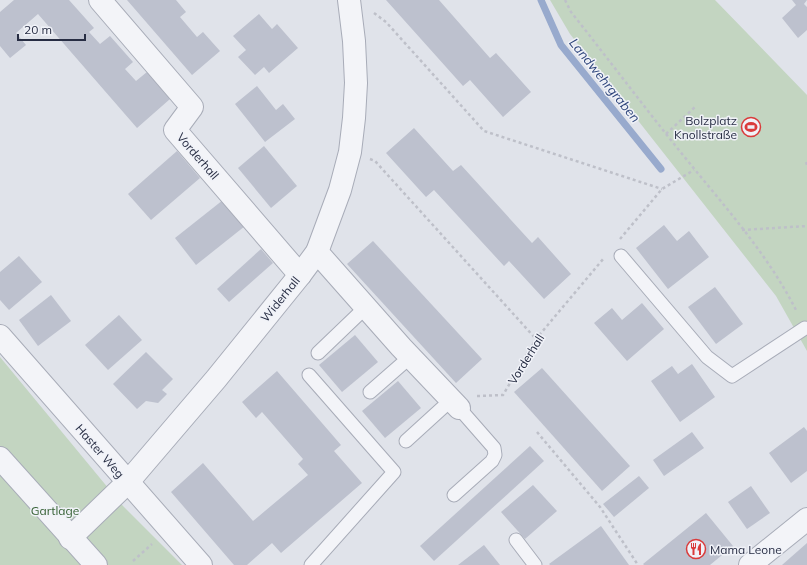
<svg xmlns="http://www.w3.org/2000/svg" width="807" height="565" font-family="Mulish,sans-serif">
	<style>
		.green { fill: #c3d5c1 }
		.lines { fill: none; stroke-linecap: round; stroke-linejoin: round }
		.stream { stroke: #98aacd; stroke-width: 7 }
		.building { fill: #bdc1ce }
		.service-casing { stroke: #a8acb8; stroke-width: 15 }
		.minor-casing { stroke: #a8acb8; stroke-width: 24 }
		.tertiary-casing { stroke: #a8acb8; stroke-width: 24 }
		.path { stroke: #bec0c9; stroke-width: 2.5; stroke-dasharray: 3 3; stroke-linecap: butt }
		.service { stroke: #f3f4f8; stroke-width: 13 }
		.minor { stroke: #f3f4f8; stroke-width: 22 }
		.tertiary { stroke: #f3f4f8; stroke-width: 22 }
		.labels { text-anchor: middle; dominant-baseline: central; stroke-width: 3; stroke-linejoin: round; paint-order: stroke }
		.poi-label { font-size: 12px; fill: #272d43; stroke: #f0f2f8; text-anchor: end }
		.street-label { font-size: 12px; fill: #272d43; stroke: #f0f2f8 }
		.park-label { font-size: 12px; fill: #356033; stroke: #f0f2f8 }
		.water-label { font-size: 13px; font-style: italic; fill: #2e457b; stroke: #f0f2f8 }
	</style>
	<rect width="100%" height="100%" fill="#e0e3ea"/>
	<g class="green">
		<polygon points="550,0 715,0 807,95 807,351 776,296 570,34"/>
		<polygon points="0,357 123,506 182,565 0,565"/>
	</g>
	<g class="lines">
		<polyline class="stream" points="541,0 561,45 661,169"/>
	</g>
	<g class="building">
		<polygon points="14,0 69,0 94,28 89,32 100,44 110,36 133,62 125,69 136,81 147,72 170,99 137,128 38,14 16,33 26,45 10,58 0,46 0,12"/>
		<polygon points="127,0 176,0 186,12 180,17 197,37 203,32 220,51 192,75"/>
		<polygon points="386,0 439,0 490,58 496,53 531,92 503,117 470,80 463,86"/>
		<polygon points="792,0 807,0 804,4 807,7 807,30 798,38 782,18 796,5"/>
		<polygon points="259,14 272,29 277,24 298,48 269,73 264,67 255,75 238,57 246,50 233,36"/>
		<polygon points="257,86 276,110 283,104 295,119 265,142 235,104"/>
		<polygon points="414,128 453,171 461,165 532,243 538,237 571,274 544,299 509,261 504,266 434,190 426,197 386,153"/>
		<polygon points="264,146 297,186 271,208 238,168"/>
		<polygon points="177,151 200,178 151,220 128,194"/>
		<polygon points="223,200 245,226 196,265 175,238"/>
		<polygon points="664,225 677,241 689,231 709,257 668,289 636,248"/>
		<polygon points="373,241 482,359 456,383 347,264"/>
		<polygon points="261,249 273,263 229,302 217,289"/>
		<polygon points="19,256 42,282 9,310 0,300 0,272"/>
		<polygon points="715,287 743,324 716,344 688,307"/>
		<polygon points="51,295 71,321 38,346 19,320"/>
		<polygon points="642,303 664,329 627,361 594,323 612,308 622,320"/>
		<polygon points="119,315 142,340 108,370 85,345"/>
		<polygon points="355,335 378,362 342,392 319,365"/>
		<polygon points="146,352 173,379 162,390 167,394 158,403 146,401 137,409 113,384"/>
		<polygon points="692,364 715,397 680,422 651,381 672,366 678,374"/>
		<polygon points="542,368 630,466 602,491 514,392"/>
		<polygon points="277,371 341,445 334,451 362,483 281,553 272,543 247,565 234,565 171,492 203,463 253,521 308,475 298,464 303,459 262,412 256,418 242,402"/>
		<polygon points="398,381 421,408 385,438 362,411"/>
		<polygon points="804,427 807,431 807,471 791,483 769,453"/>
		<polygon points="692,432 704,448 664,476 653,460"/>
		<polygon points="530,446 544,461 434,561 420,546"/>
		<polygon points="639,476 649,488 614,517 603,504"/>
		<polygon points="533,485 557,511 525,539 501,512"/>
		<polygon points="751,486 770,513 747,529 728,502"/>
		<polygon points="706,513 733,546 710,565 644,565 643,564"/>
		<polygon points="601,526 629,565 550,565 549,564"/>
		<polygon points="807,543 807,565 782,565"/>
		<polygon points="484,545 500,565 458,565"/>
	</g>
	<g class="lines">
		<defs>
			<g id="service">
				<polyline points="621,256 707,357 732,376 805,328"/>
				<polyline points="318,353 366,307"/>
				<polyline points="309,375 394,472 311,565"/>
				<polyline points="370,392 410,357"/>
				<polyline points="406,441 451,400"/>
				<polyline points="454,495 492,461 495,455 494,448 459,408"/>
				<polyline points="516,540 535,565"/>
			</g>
			<g id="minor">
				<polyline points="100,0 192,107 175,130 300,275"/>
				<polyline points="317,252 401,347 459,408"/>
				<polyline points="0,336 201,565"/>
				<polyline points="70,538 128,482 216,379 300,275 317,252 340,190 350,152 354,118 356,83 354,41 349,0"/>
			</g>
			<g id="tertiary">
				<polyline points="0,458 96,565"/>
				<polyline points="750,565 807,519"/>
			</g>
		</defs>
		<use href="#service" class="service-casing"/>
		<use href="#minor" class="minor-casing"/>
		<use href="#tertiary" class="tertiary-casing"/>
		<g class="path">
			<path d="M565,0L571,12C610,61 647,111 687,160C726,208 769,256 797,312"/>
			<polyline points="374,13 386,22 484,131 662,189"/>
			<polyline points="666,134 695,107"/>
			<polyline points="370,159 375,161 536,339"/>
			<polyline points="806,162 807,165"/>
			<polyline points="742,230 807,226"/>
			<polyline points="620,239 662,189 694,170"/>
			<polyline points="477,396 503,395 536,339 604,258"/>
			<polyline points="537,432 600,507 638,565"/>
			<polyline points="133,561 152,544"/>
		</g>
		<use href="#service" class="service"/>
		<use href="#minor" class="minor"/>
		<use href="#tertiary" class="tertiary"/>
	</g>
	<defs>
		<symbol id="stadium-ring" viewBox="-11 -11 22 22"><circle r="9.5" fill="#f0f2f8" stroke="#da3b3b" stroke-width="1.5"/><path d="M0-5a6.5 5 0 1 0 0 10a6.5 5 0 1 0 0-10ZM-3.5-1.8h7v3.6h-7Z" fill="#da3b3b"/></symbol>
		<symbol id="restaurant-ring" viewBox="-11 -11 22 22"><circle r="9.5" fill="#f0f2f8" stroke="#da3b3b" stroke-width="1.5"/><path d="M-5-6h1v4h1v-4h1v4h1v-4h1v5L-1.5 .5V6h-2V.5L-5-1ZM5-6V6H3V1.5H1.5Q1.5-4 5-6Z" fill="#da3b3b"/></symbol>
	</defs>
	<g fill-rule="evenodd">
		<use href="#stadium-ring" x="740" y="116" width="22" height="22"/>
		<use href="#restaurant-ring" x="685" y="538" width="22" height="22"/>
	</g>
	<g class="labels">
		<g class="poi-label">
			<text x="737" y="120">Bolzplatz<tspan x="737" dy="14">Knollstraße</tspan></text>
			<text x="710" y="549" text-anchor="start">Mama Leone</text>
		</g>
		<g class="street-label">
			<text transform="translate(198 156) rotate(49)">Vorderhall</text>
			<text transform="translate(280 299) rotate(-51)">Widerhall</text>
			<text transform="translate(526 359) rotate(-58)">Vorderhall</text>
			<text transform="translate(100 451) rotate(49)">Haster Weg</text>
		</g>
		<g class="park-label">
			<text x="55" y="510">Gartlage</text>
		</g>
		<g class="water-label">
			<text transform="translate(605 80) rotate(51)">Landwehrgraben</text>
		</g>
	</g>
	<path d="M18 34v6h67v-6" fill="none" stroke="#272d43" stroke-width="2"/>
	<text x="24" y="34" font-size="12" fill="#272d43" stroke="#f0f2f8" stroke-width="3" paint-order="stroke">20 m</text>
</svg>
